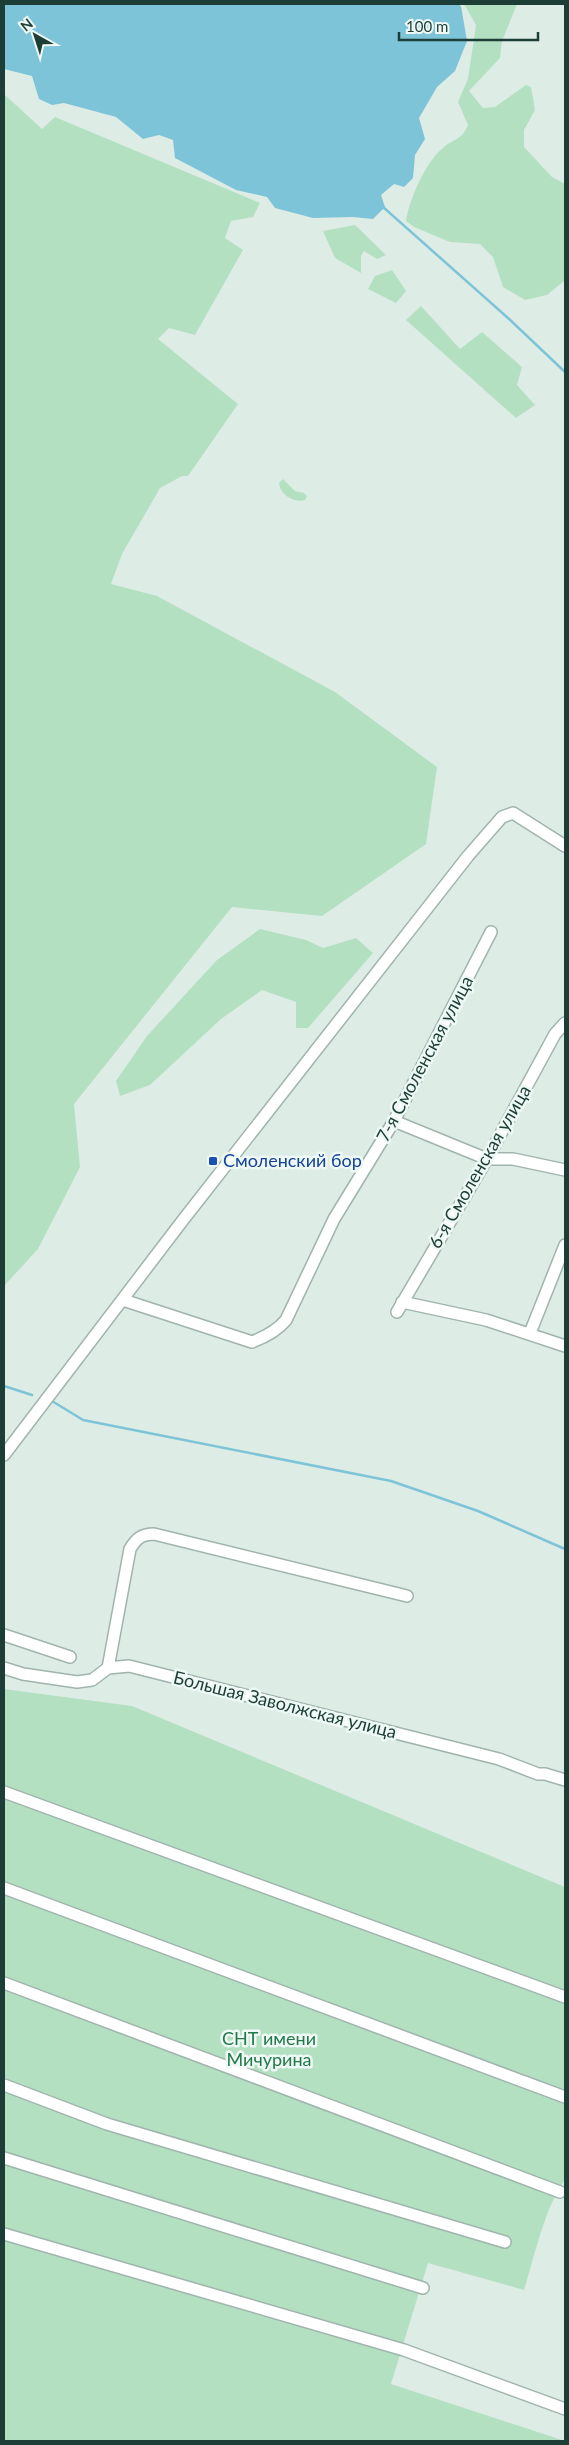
<svg xmlns="http://www.w3.org/2000/svg" width="569" height="2445" viewBox="0 0 569 2445" font-family="Lato,sans-serif">
<style>
.green{fill:#b4e0c2}
.water{fill:#7ec4d8}
.lines{fill:none;stroke-linecap:round;stroke-linejoin:round}
.stream{stroke:#7ec4d8;stroke-width:2.5}
.minor-casing{stroke:#a0b4ae;stroke-width:14}
.minor{stroke:#fff;stroke-width:11}
.transit-dot{fill:#1a4fb4;stroke:#eef8f4;stroke-width:2}
.labels{text-anchor:middle;stroke-width:5;stroke-linejoin:round;paint-order:stroke}
.street-label{font-size:18px;fill:#1d3d37;stroke:#eef8f4}
.transit-label{font-size:18px;fill:#164399;stroke:#eef8f4;text-anchor:start}
.park-label{font-size:18px;fill:#23794a;stroke:#eef8f4}
</style>
<rect width="100%" height="100%" fill="#deece6"/>
<path class="green" d="M464,4h53l-15,37 -2,17 -31,33 14,17 12,-1 31,-22 5,2 4,23 -11,20v17l28,30 13,7v98l-1,-1 -17,14 -22,5 -22,-13 -10,-30 -13,-13 -30,-2 -36,-15 -8,-6c3,-21 20,-60 37,-73 11,-10 18,-7 25,-23l-10,-23 10,-23 8,-54z
M4,94l38,35 13,-12 205,86 -7,14 -22,4 -6,17 18,12 -48,85 -26,-7 -11,11 80,65 -50,72h-6l-22,12 -38,66 -11,30 46,12 178,96 102,75 -11,77 -104,72 -90,-9 -158,197 6,63 -42,82 -34,37z
M355,225l31,30 -9,4 -13,-8 -3,5v17l-26,-15 -12,-27z
M392,270l14,21 -10,12 -28,-14 7,-13z
M421,306l39,43 22,-17 40,35 -5,18 18,20 -19,13 -110,-98z
M283,479l12,12 9,2 3,3 -2,4c-11,3 -25,-5 -26,-17z
M260,929l46,11 17,8 33,-10 17,15 -65,75h-12v-26l-34,-12 -41,29 -71,66 -30,11 -4,-15 31,-45 70,-76z
M4,1689l128,17 433,181v293c-20,26 -31,78 -41,110l-96,-27 -37,121 174,57h-561z"/>
<path class="water" d="M4,4h454l3,2 6,35 -12,30 -18,16 -18,31 6,21 -10,16 -2,23 -9,9 -10,-3 -13,11 4,12 -12,12 -20,-2 -40,1 -38,-10 -8,-11 -31,-7 -61,-32 -2,-18 -14,-5 -16,4 -27,-22 -52,-14 -12,2 -13,-6 -7,-23 -28,-7z"/>
<g class="lines">
<path class="stream" d="M383,207l125,111 57,54
M4,1386l28,9
M52,1401l31,19 308,61 87,30 87,38"/>
<g class="minor-casing">
<path id="minor" d="M394,1121l93,38h26l52,11
M123,1300l129,42c13,-5 25,-11 34,-22l48,-101 60,-98 97,-189
M402,1302l84,18 79,26
M397,1312l90,-153 68,-125 10,-11
M530,1333l35,-88
M4,1455l179,-235 285,-364 34,-39 11,-4 52,33
M4,1635l66,22
M4,1668l19,6 54,8 15,-2 16,-12 21,-2 370,93 39,15h7l20,6
M108,1668l22,-119c6,-10 11,-15 24,-15l253,62
M4,1792l561,205
M4,1888l561,209
M4,1983l556,209
M4,2085l103,39 398,118
M4,2158l419,130
M4,2234l400,116 161,59"/>
</g>
<use href="#minor" class="minor"/>
</g>
<rect class="transit-dot" x="208" y="1156" width="10" height="10" rx="2.5"/>
<g class="labels">
<g class="street-label">
<text transform="translate(425 1059) rotate(-62)" y="6">7-я Смоленская улица</text>
<text transform="translate(480 1167) rotate(-60)" y="6">6-я Смоленская улица</text>
<text transform="translate(285 1705) rotate(14)" y="6">Большая Заволжская улица</text>
</g>
<g class="transit-label">
<text x="223" y="1167">Смоленский бор</text>
</g>
<g class="park-label">
<text x="269" y="2045">СНТ имени<tspan x="269" dy="21">Мичурина</tspan></text>
</g>
</g>
<rect width="569" height="2445" fill="none" stroke="#1d3d37" stroke-width="10"/>
<g transform="translate(35 35) rotate(321)" stroke="#eef8f4" stroke-width="4" paint-order="stroke">
<path d="M0-4L9 19L0 12L-9 19Z" fill="#1d3d37"/>
<text y="-8" font-size="14" font-weight="bold" text-anchor="middle" fill="#1d3d37">N</text>
</g>
<path d="M399 32v8h139v-8" fill="none" stroke="#1d3d37" stroke-width="2.5"/>
<text x="406" y="32" font-size="15" fill="#1d3d37" stroke="#eef8f4" stroke-width="4" paint-order="stroke">100 m</text>
</svg>
